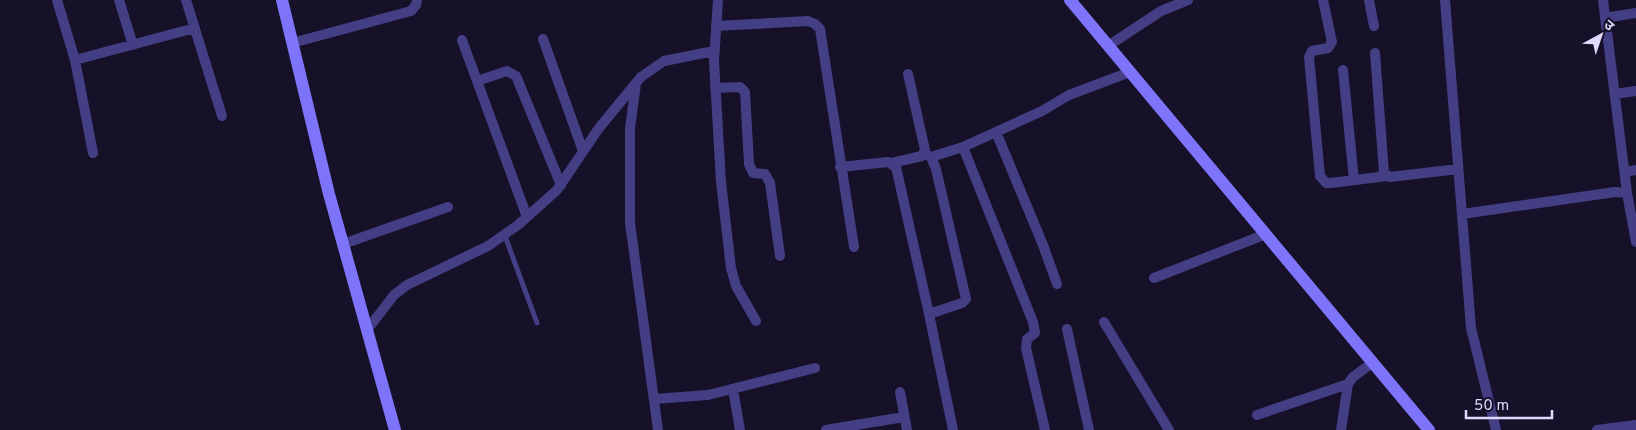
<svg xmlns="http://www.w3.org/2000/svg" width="1636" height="430" viewBox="0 0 1636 430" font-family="Overpass,'Noto Sans Devanagari',sans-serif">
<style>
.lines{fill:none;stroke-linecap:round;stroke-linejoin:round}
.lane{stroke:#443e85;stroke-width:5}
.street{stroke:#443e85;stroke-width:10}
.secondary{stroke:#7e74fa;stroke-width:12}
</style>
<rect width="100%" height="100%" fill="#161128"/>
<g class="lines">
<path class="lane" d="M505,236l32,87"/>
<path class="street" d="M57,0l18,60 120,-32
M119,0l14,45
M186,0l36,116
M718,0l-4,61 7,121 10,86 5,18 20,35
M1323,0l9,42 -4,6 -16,3 -3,6 11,119 6,7h5l56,-7
M1369,0l5,26
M1445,0l26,328 25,102
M1603,0l24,193
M1605,18l31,-5
M716,26l92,-5 7,3 5,5 34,218
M543,39l40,112
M462,40l65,177
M292,43l119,-32 5,-6 1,-5
M1108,46l53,-35 27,-11
M1375,53l9,120 6,4 68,-8
M75,60l18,93
M1343,70l11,110
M477,81l30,-10 9,5 45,109
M636,84l-6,44v95l28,207
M715,88l25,-1 5,5 4,72 4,9 12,1 5,9 10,73
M1615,94l21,-3
M996,132l47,113 14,39
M963,147l70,175 2,11 -8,6 -1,9 19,82
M924,153l7,4 5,12 30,130 -4,4 -33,11
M931,157l32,-10 79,-36 27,-16 61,-23
M891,163l31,-7 3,-6 -17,-76
M840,167l48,-5 8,5 33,147 24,116
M1625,172l11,-2
M1462,214l153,-22 12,1 9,49
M343,244l105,-37
M1154,278l112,-44
M1104,322l65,108
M1067,329l22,101
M367,330l27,-35 13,-10 81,-39 30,-21 39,-35 42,-62 42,-51 23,-16 50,-10
M733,389l7,41
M900,392l7,38
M654,399l54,-4 107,-27
M1257,415l91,-31
M826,430l78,-13
M1341,430l7,-46 5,-7 19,-14
M1597,430l39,-5"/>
<path class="secondary" d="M282,0l47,194 66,236
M1070,0l359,430"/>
</g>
<g transform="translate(1601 35) rotate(40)" stroke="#161128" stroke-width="4" paint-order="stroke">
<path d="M0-4L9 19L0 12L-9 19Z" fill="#dfd9fe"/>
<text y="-8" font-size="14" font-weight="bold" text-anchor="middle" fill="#dfd9fe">उ</text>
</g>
<path d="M1466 410v8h86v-8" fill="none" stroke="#dfd9fe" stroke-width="2.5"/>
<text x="1474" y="410" font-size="15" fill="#dfd9fe" stroke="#161128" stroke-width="4" paint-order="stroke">50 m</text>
</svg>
